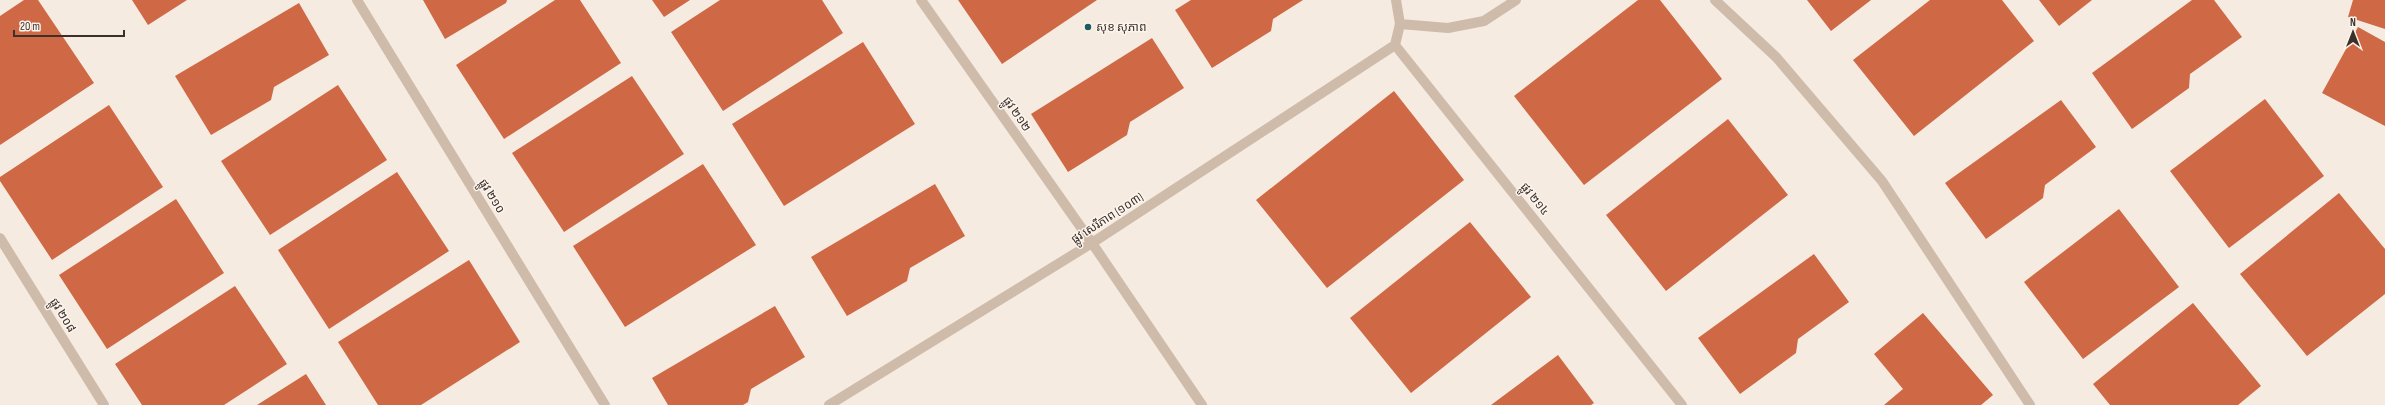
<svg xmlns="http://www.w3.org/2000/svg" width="2385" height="405" viewBox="0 0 2385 405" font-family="'Sofia Sans Condensed','Noto Sans Khmer',sans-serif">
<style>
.building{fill:#cf6844}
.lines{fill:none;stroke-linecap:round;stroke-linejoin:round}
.minor{stroke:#cfbbaa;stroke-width:10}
.poi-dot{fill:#1b5b61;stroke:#fcf5ed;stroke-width:1.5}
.labels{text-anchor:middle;stroke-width:3;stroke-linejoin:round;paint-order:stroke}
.poi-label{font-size:12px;fill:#3c302a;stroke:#fcf5ed;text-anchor:start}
.street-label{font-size:12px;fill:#3c302a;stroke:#fcf5ed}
</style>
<rect width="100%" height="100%" fill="#f5ebe0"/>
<path class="building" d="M24,0h14l56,83 -94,62v-129z
M132,0h55l-39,25z
M423,0h84l-1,3 -61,36z
M555,0h25l41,63 -117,76 -48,-74z
M652,0h38l-26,17z
M720,0h102l21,33 -120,78 -52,-79z
M958,0h139l-95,64z
M1191,0h112l-30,19 -2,12 -59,37 -37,-58z
M1638,0h22l62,79 -138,106 -70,-89z
M1807,0h64l-40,31z
M1930,0h72l32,41 -120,95 -61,-76z
M2039,0h53l-33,26z
M2192,0h22l28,37 -52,37 -1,14 -57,41 -40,-56z
M2353,0h32v29l-37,-12z
M299,3l30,52 -55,32 -3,13 -60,35 -36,-59z
M2358,27l27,15v84l-63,-33z
M1152,38l32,50 -54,34 -3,13 -59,37 -37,-58z
M863,42l52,82 -131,82 -52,-82z
M632,76l52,78 -120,78 -52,-79z
M338,85l49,75 -117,75 -49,-74z
M1394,91l70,89 -137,108 -71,-88z
M2265,99l59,77 -95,72 -59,-77z
M2061,100l35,47 -51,38 -2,13 -57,41 -41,-56z
M109,105l54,82 -111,73 -52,-79v-4z
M1728,119l60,76 -122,96 -60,-76z
M703,164l53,81 -131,82 -52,-81z
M397,172l52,79 -120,78 -51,-79z
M935,184l30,52 -55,32 -3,13 -60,35 -36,-59z
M2339,193l46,56v45l-78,62 -67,-82z
M176,199l48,74 -117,76 -48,-74z
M2119,209l60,78 -96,72 -59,-77z
M1470,222l61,75 -120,96 -61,-75z
M1814,254l35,48 -51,37 -2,14 -56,41 -42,-56z
M469,260l51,82 -99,63h-43l-40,-63z
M235,286l52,78 -63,41h-82l-27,-41z
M2193,303l68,83 -23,19h-128l-17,-21z
M775,306l30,51 -54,32 -3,13 -5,3h-75l-16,-27z
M1923,313l70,82 -12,10h-97l19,-16 -29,-35z
M1558,355l36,48 -3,2h-100z
M306,374l20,31h-69z"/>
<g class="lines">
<path class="minor" d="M357,0l248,405
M921,0l171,243 110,162
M1715,0l61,57 106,124 148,224
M1400,24l48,4 36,-7 32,-21
M1395,45l287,360
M1395,45l5,-21 -4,-24
M0,238l104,167
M829,405l263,-162 303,-198"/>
</g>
<circle class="poi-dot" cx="1088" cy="27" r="4"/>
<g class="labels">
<g class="poi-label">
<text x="1096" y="31">សុខ សុភាព</text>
</g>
<g class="street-label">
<text transform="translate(1017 114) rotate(55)" y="4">ផ្លូវ ២១២</text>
<text transform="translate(492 196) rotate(58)" y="4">ផ្លូវ ២១០</text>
<text transform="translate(1535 199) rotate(51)" y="4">ផ្លូវ ២១៤</text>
<text transform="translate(1107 218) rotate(-33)" y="4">ផ្លូវ សេរីភាព (១០៣)</text>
<text transform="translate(63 315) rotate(58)" y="4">ផ្លូវ ២០៨</text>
</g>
</g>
<g transform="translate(2353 32)" stroke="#fcf5ed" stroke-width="3" paint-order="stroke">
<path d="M0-3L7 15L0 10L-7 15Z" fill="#3c302a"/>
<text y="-6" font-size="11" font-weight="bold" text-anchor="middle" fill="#3c302a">N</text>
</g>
<path d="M14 30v6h110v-6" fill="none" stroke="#3c302a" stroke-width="2"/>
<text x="20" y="30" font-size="12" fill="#3c302a" stroke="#fcf5ed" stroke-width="3" paint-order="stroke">20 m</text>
</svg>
